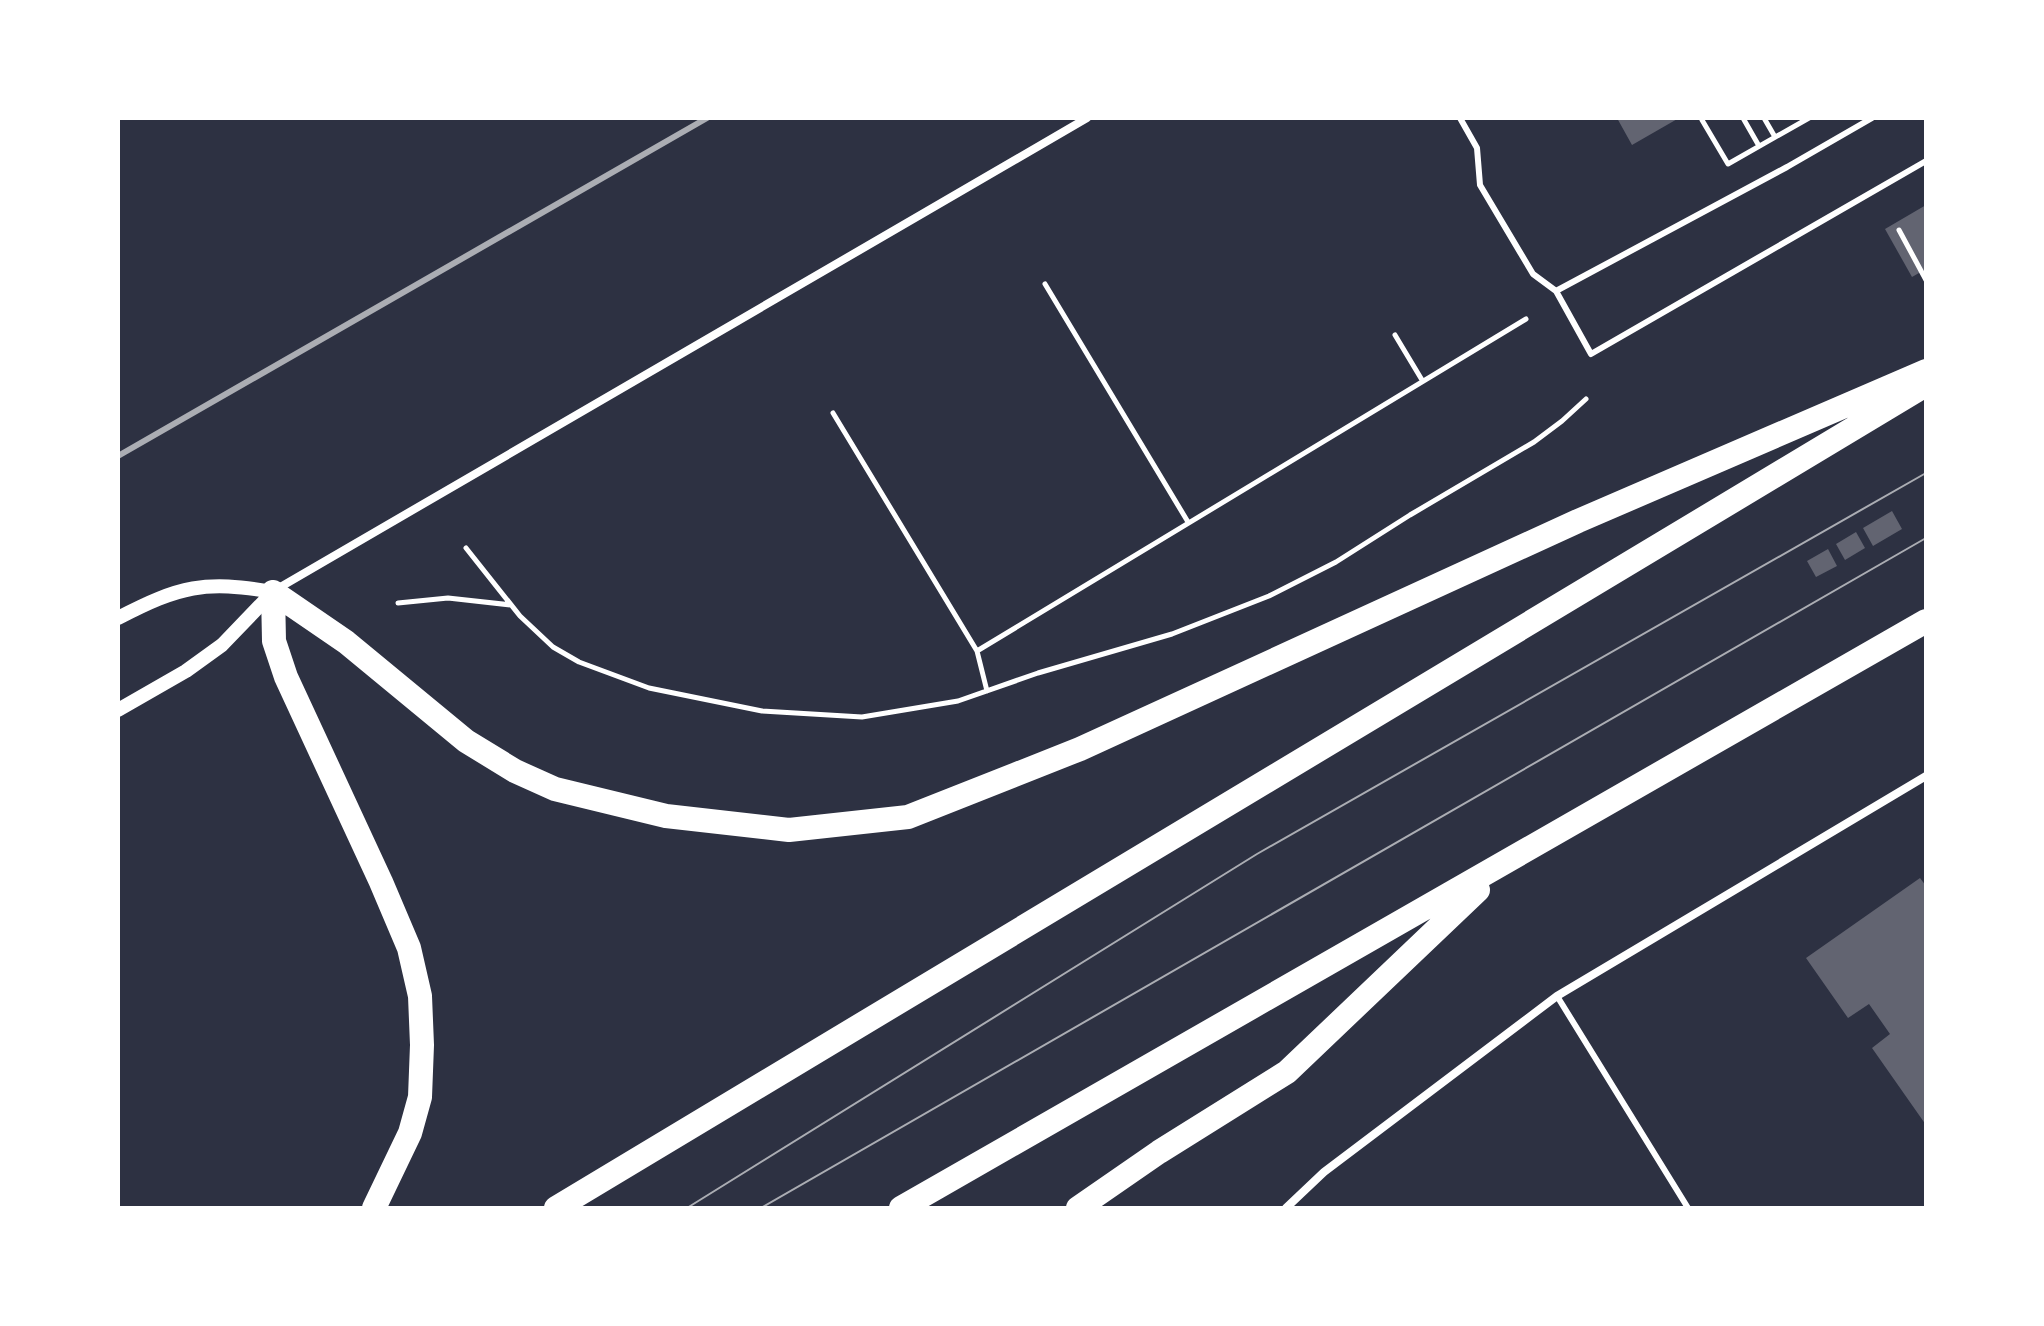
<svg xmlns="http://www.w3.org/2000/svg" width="2044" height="1326" viewBox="0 0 2044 1326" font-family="Overpass,sans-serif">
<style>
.building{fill:#626471}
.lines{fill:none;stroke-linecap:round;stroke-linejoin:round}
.path{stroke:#fff;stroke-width:5}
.service{stroke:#fff;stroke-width:6}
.minor{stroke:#fff;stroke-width:8}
.tertiary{stroke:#fff;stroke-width:14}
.motorway{stroke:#fff;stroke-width:24}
.tram{stroke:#abadb3;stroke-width:2}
.rail{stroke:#abadb3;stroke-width:6}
</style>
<rect width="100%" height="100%" fill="#2d3142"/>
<path class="building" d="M1617,118h62l-47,27z
M1926,205v64l-14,8 -27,-48z
M1892,511l10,18 -29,17 -10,-18z
M1856,532l9,16 -20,12 -9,-16z
M1828,549l9,17 -21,11 -9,-16z
M1920,878l6,8v239l-54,-77 18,-14 -21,-30 -21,14 -42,-60z"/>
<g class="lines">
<path class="path" d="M1743,118l16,28
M1764,118l11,19
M1702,120l26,44 81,-46
M1899,230l27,50
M1045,284l143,238
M1395,335l27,45
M833,413l144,238 549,-332
M466,548l54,68 33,31 26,15 70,26 113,23 100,6 96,-16 80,-28 134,-39 97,-38 67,-34 74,-47 124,-73 28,-21 24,-22
M398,603l50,-5 63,7
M977,651l10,40"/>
<path class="service" d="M1460,118l17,30 3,37 53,89 23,17 35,63 335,-193
M1556,291l231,-124 85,-49
M1557,996l131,212"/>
<path class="minor" d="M277,589l810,-471
M1286,1208l38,-36 233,-176 369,-220"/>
<path class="tertiary" d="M118,618c62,-32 86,-38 155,-26
M118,710l68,-39 36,-26 51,-53"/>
<path class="motorway" d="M273,592l73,50 120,99 49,30 40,18 111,27 123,14 119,-13 172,-68 498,-228 348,-150
M273,592l1,49 12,36 95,205 28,66 11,48 2,49 -2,52 -10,36 -36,75
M556,1208l1368,-822
M901,1208l1025,-587
M1078,1208l81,-56 128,-80 191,-182"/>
<path class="tram" d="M687,1208l570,-354 669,-381
M761,1208l1165,-670"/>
<path class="rail" d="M118,456l589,-338"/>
</g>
<rect width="2044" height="1326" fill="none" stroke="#ffffff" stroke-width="240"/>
</svg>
